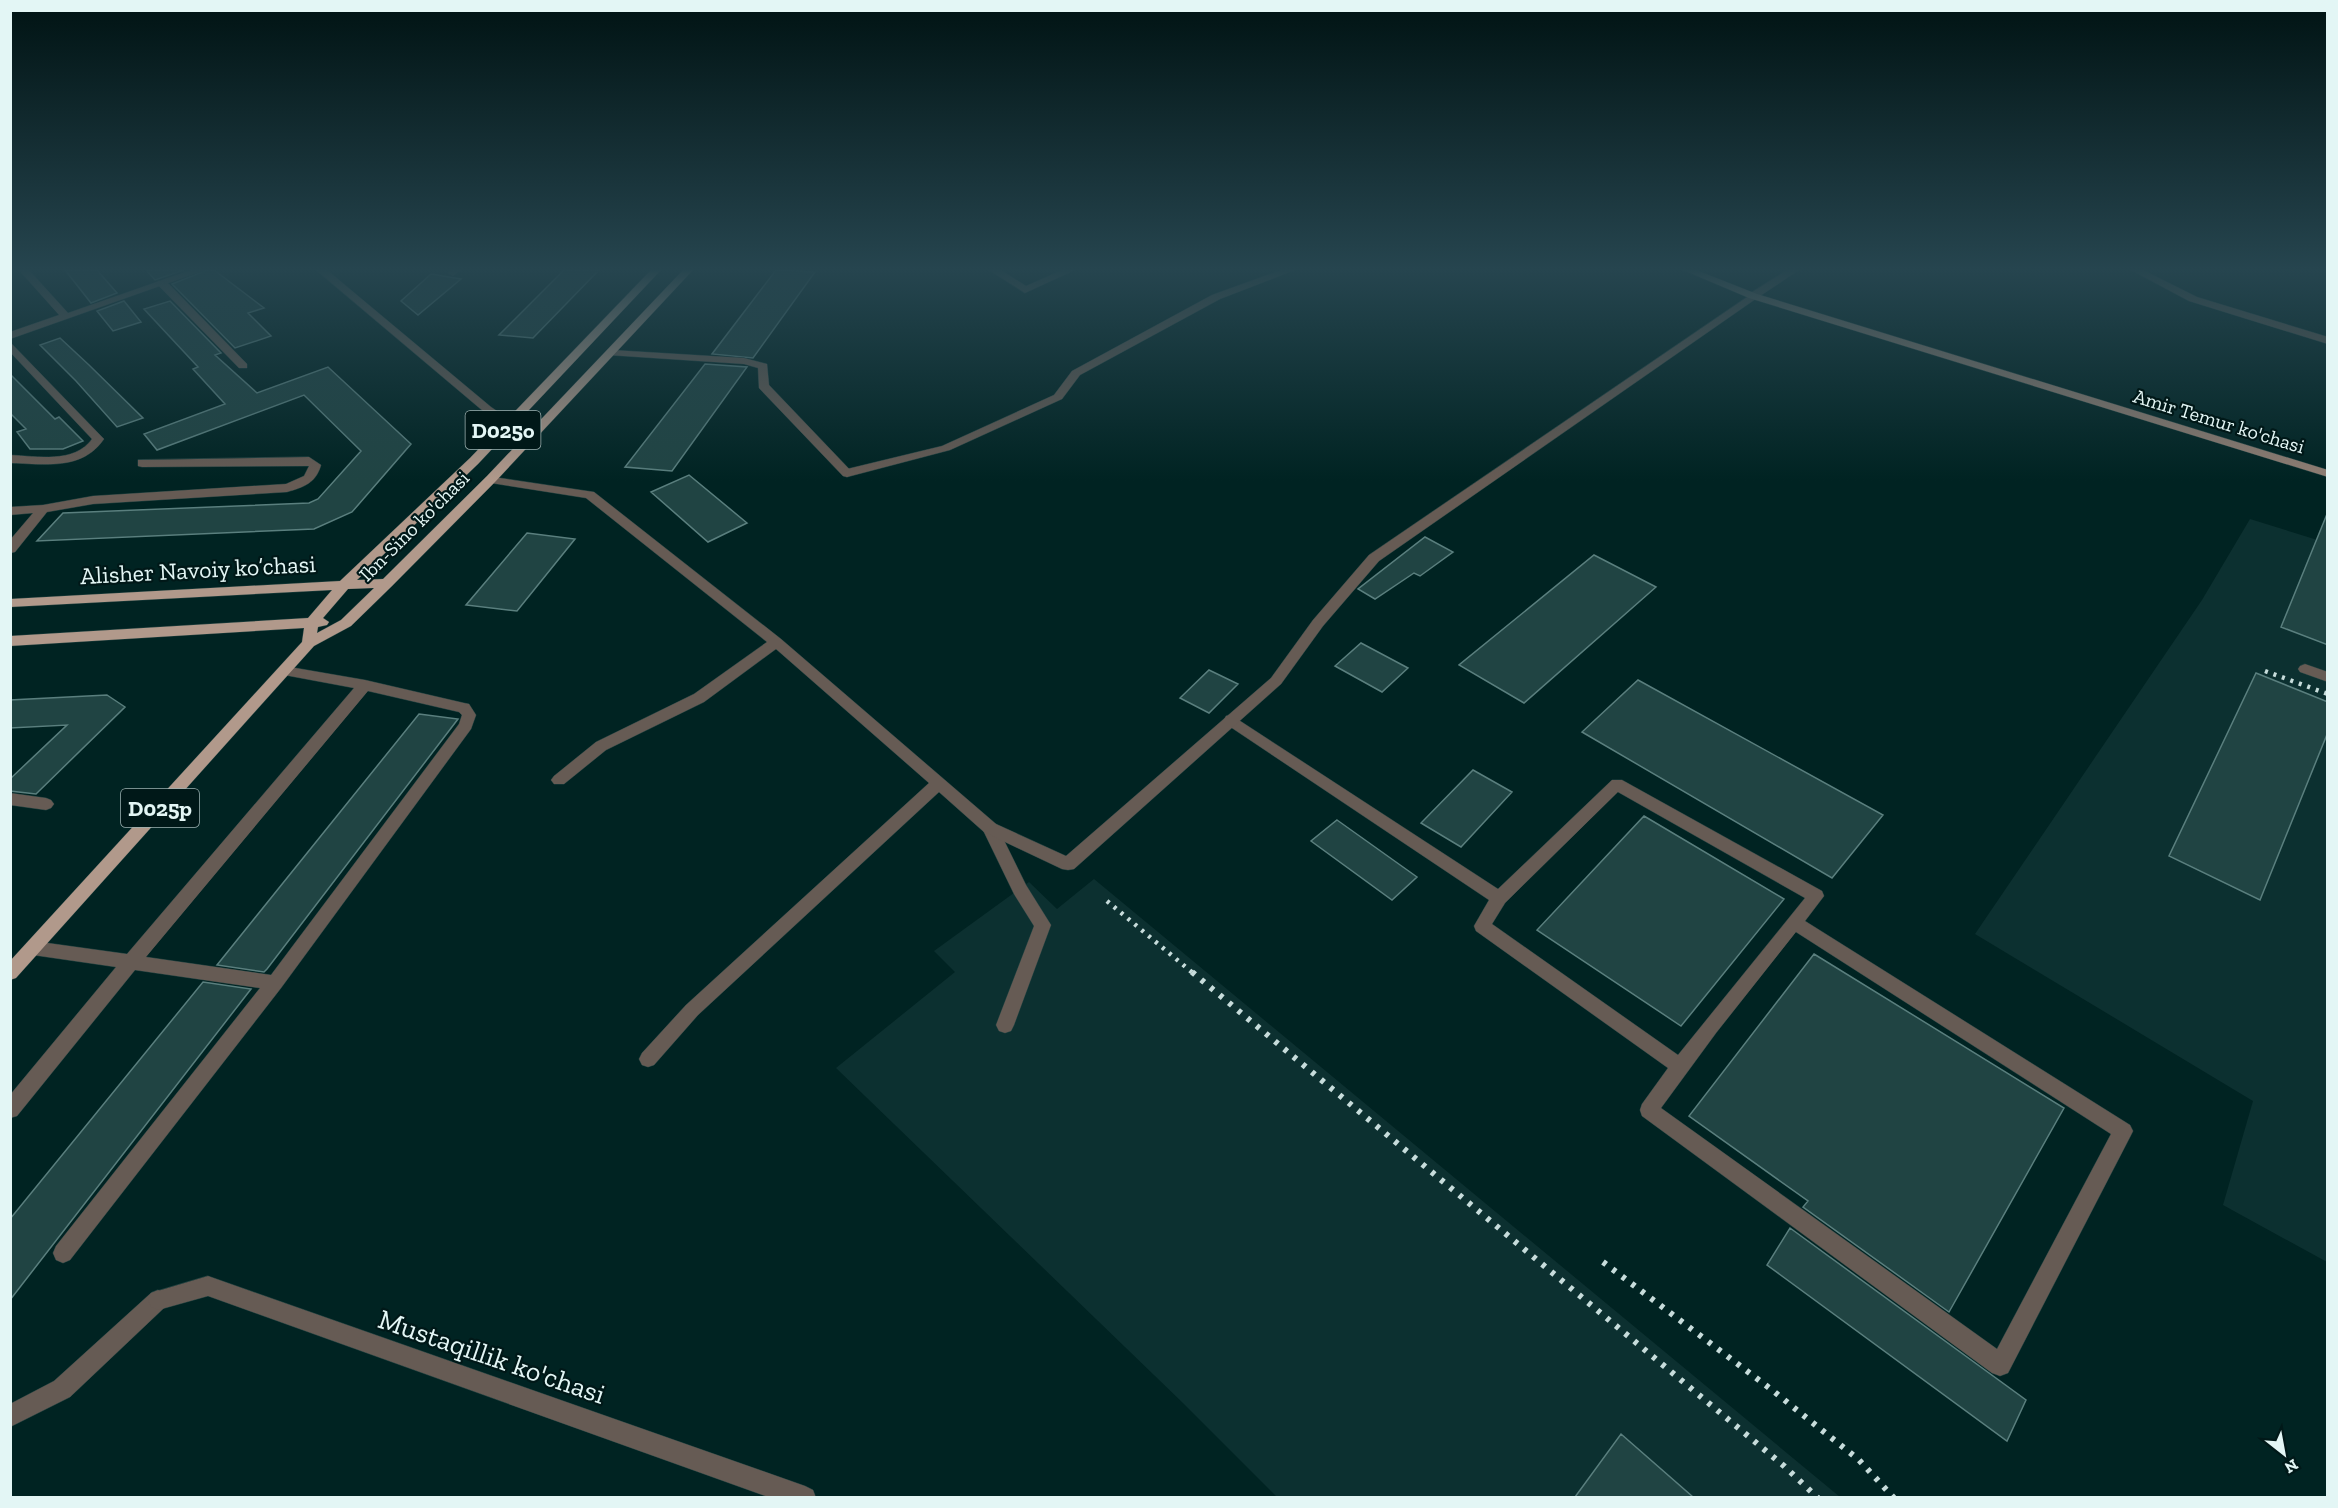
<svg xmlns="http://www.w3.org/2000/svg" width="2338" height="1508" viewBox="0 0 2338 1508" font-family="'Zilla Slab',serif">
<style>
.built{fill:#0c3030}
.building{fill:#204443;stroke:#5a7f7e;stroke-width:1.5}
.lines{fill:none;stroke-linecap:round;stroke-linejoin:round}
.lane-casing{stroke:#204140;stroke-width:1}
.street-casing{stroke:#204140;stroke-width:1}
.secondary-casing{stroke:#204140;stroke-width:1}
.primary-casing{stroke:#204140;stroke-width:1}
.lane{fill:#665b54;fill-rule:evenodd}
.street{fill:#665b54;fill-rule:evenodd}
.secondary{fill:#907e73;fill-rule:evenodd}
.primary{fill:#b1998b;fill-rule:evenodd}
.rail-far1{stroke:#c7dcdb;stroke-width:4.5;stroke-dasharray:3 6;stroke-linecap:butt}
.rail{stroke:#c7dcdb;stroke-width:6;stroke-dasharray:4 8;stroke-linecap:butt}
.labels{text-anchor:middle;stroke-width:4.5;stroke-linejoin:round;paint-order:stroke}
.far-street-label{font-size:20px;fill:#e3f6f5;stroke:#001818}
.shield{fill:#001818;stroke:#9fb3b3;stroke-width:1.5}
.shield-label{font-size:22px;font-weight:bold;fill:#e3f6f5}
.street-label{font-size:24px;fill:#e3f6f5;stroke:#001818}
.near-street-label{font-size:28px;fill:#e3f6f5;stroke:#001818}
</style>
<rect width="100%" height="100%" fill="#002322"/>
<path class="built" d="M2250,519l77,24v719l-104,-57 30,-104 -278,-167 227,-334z
M1094,879l746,618h-563l-94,-94 -347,-335 119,-96 -21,-21 95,-69 28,27z"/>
<path class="building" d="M65,270h32l20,23 -26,10z
M146,270h38l-29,10z
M207,270h7l50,38 -16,5 23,23 -36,12 -63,-64z
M564,270h35l-66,68 -34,-3z
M776,270l39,2 -62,86 -41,-4z
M431,274l30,5 -43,36 -17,-14z
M124,301l17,21 -28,9 -16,-20z
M170,301l51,52 -6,2 42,38 71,-26 83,77 -59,68 -38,17 -277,12 26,-28 246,-10 9,-4 43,-48 -57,-56 -147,55 -13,-16 81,-30 -32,-35 5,-2 -54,-58z
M60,338l29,27 54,53 -26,9 -41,-46 -36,-36z
M705,364l42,3 -75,104 -47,-4z
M10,374l45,45 4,-2 24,24 -20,8h-33l-13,-17 9,-3 -16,-16z
M689,475l58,48 -39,19 -57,-50z
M2327,514l1,1v130l-47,-18z
M527,533l48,6 -58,72 -51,-6z
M1425,537l28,15 -33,24 -6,-3 -39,26 -17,-10z
M1594,555l62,32 -132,116 -65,-38z
M1361,643l47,25 -26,24 -47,-26z
M1209,670l29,14 -29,29 -29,-15z
M2256,673l72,29v30l-68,168 -91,-44z
M1638,680l245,135 -51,63 -250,-146z
M107,695l18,12 -89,87 -26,-3v-12l57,-54 -57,3v-28z
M419,714l39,5 -191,250 -3,3 -47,-7z
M1473,770l39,22 -51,55 -40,-24z
M1644,816l140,83 -103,127 -144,-96z
M1337,820l80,57 -25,23 -81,-59z
M1814,954l250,154 -115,204 -146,-105 5,-6 -119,-85z
M203,982l48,7 -241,311v-81z
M1790,1228l236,172 -19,41 -240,-176z
M1621,1434l72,63h-118z"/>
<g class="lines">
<g class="lane-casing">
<path id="lane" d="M451,270h10l-8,6 -5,-3z
M989,270h12l25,16 36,-16h13l-50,23z
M1787,270h12l-42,28h-8v-4z
M2131,270h12l54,27 131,40v7l-139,-43z
M158,281h8l81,83v4h-8l-81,-83z
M10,342l92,95 2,2c-22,32 -59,25 -94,24v-8c27,1 64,9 82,-16l-82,-87z
M612,350l132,8 23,6 2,21 84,88 -6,4 -4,-1 -84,-88 -1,-20 -14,-4 -136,-9v-4z
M2305,664l23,8v10l-28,-10 -2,-3 2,-3z
M284,666l81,14 99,23 5,1 7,11 -5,14 -190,259 -211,272 -7,3 -7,-3 -3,-7 3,-7 204,-258 -125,-18 -118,146 -7,2v-23l106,-128 -83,-12 -6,-2 -3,-5 3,-5 6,-2 94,13 227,-266 -75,-14 -2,-3 2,-3zM368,691l91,21 3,3 -3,9 -188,251 -125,-18z
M1231,715l267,174 114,-109h10l200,111 2,5 -19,25 325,204 3,6 -3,6 -122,236 -8,3 -8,-3 -350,-257 -2,-6 2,-6 26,-36 -192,-137 -2,-5 15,-26 -263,-176 -2,-4 2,-4zM1618,792l187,106 -127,157 -186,-131 13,-21zM1796,932l315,202 -114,215 -336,-241 55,-75z
M990,822l6,2 30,61 25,40 -37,100 -3,6 -6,2 -6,-2 -3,-6 38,-99 -20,-32 -32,-66 2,-4z
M158,1290l7,3 3,7 -3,7 -95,90 -60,30v-23l44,-23 97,-88z"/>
</g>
<g class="street-casing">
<path id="street" d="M19,270h10l39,43 123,-43h14l-195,69v-7l49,-17z
M316,270h11l164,137 22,15v4h-8l-22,-15z
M1281,270h14l-75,29 -140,76 -18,24 -112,51 -103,27 -6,-4 2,-3 99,-24 112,-51 18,-24 140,-76z
M1753,293l4,1v4l-378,263 -56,65 -42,58 -207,185 -6,1 -6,-1 -78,-37 -45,-40 -241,223 -44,50 -6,2 -6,-2 -3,-6 3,-6 44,-48 243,-222 -153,-134 -72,53 -98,48 -42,34h-10l-3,-4 3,-4 42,-34 98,-48 73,-52 -181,-144 -95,-15 -4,-1v-6l107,16 187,147 215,185 70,32 205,-178 42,-58 56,-65z
M309,457l12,8c-5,18 -17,22 -34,27l-194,12 -46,8 -32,40 -5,1v-13l23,-27 -23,2v-8l33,-2 50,-9 193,-12 18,-8 5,-10 -167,1 -4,-1v-6z
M10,793l36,5 5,2 3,4 -3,4 -5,2 -36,-5z
M208,1276l597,210 8,4 3,8h-45l-563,-202 -50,14 -7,-3 -3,-7 3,-7z"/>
</g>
<g class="secondary-casing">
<path id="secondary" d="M1683,270h13l61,24 571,176v7l-579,-179z"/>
</g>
<g class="primary-casing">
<path id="primary" d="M651,270h10l-183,194 -121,116 26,-1 104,-103 196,-206h10l-198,212 -103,104 -41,40 -37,20 -298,332 -6,2v-19l292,-319 2,-14 -294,18v-10l298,-18 24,-28 -322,17v-8l330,-18 130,-123zM374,588l-33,32 -24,13 1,-6 9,-2 2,-3 -6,-4 25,-29z"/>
</g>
<use href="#lane" class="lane"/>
<use href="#street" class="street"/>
<use href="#secondary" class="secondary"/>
<use href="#primary" class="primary"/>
<path class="rail-far1" d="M2265,671l63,23
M1107,901l87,73"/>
<path class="rail" d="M1192,972l592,494 34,32
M1603,1262l169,128 87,70 35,38"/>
</g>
<linearGradient id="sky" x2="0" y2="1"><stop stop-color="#001313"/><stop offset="0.56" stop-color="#26454f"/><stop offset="1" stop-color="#26454f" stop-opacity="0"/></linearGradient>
<rect width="2338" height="481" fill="url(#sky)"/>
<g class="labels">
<g class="far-street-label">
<text transform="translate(2219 421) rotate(17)" y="7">Amir Temur ko'chasi</text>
<text transform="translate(414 526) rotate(-45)" y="7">Ibn-Sino ko'chasi</text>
</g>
<g class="shield">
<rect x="465.5" y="411" width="75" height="38" rx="4.5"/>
<rect x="121" y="789" width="78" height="38" rx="4.5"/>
</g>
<g class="shield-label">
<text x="503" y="438">D025o</text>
<text x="160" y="816">D025p</text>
</g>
<g class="street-label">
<text transform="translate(198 570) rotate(-3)" y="8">Alisher Navoiy ko’chasi</text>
</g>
<g class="near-street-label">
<text transform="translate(492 1356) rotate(19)" y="10">Mustaqillik ko'chasi</text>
</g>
</g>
<rect width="2338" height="1508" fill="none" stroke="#e3f6f5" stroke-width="24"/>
<g transform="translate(2284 1454) rotate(149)" stroke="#001818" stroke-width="4.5" paint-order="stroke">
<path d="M0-4.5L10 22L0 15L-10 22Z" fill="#e3f6f5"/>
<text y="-9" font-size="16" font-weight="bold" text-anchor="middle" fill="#e3f6f5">N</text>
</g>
</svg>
